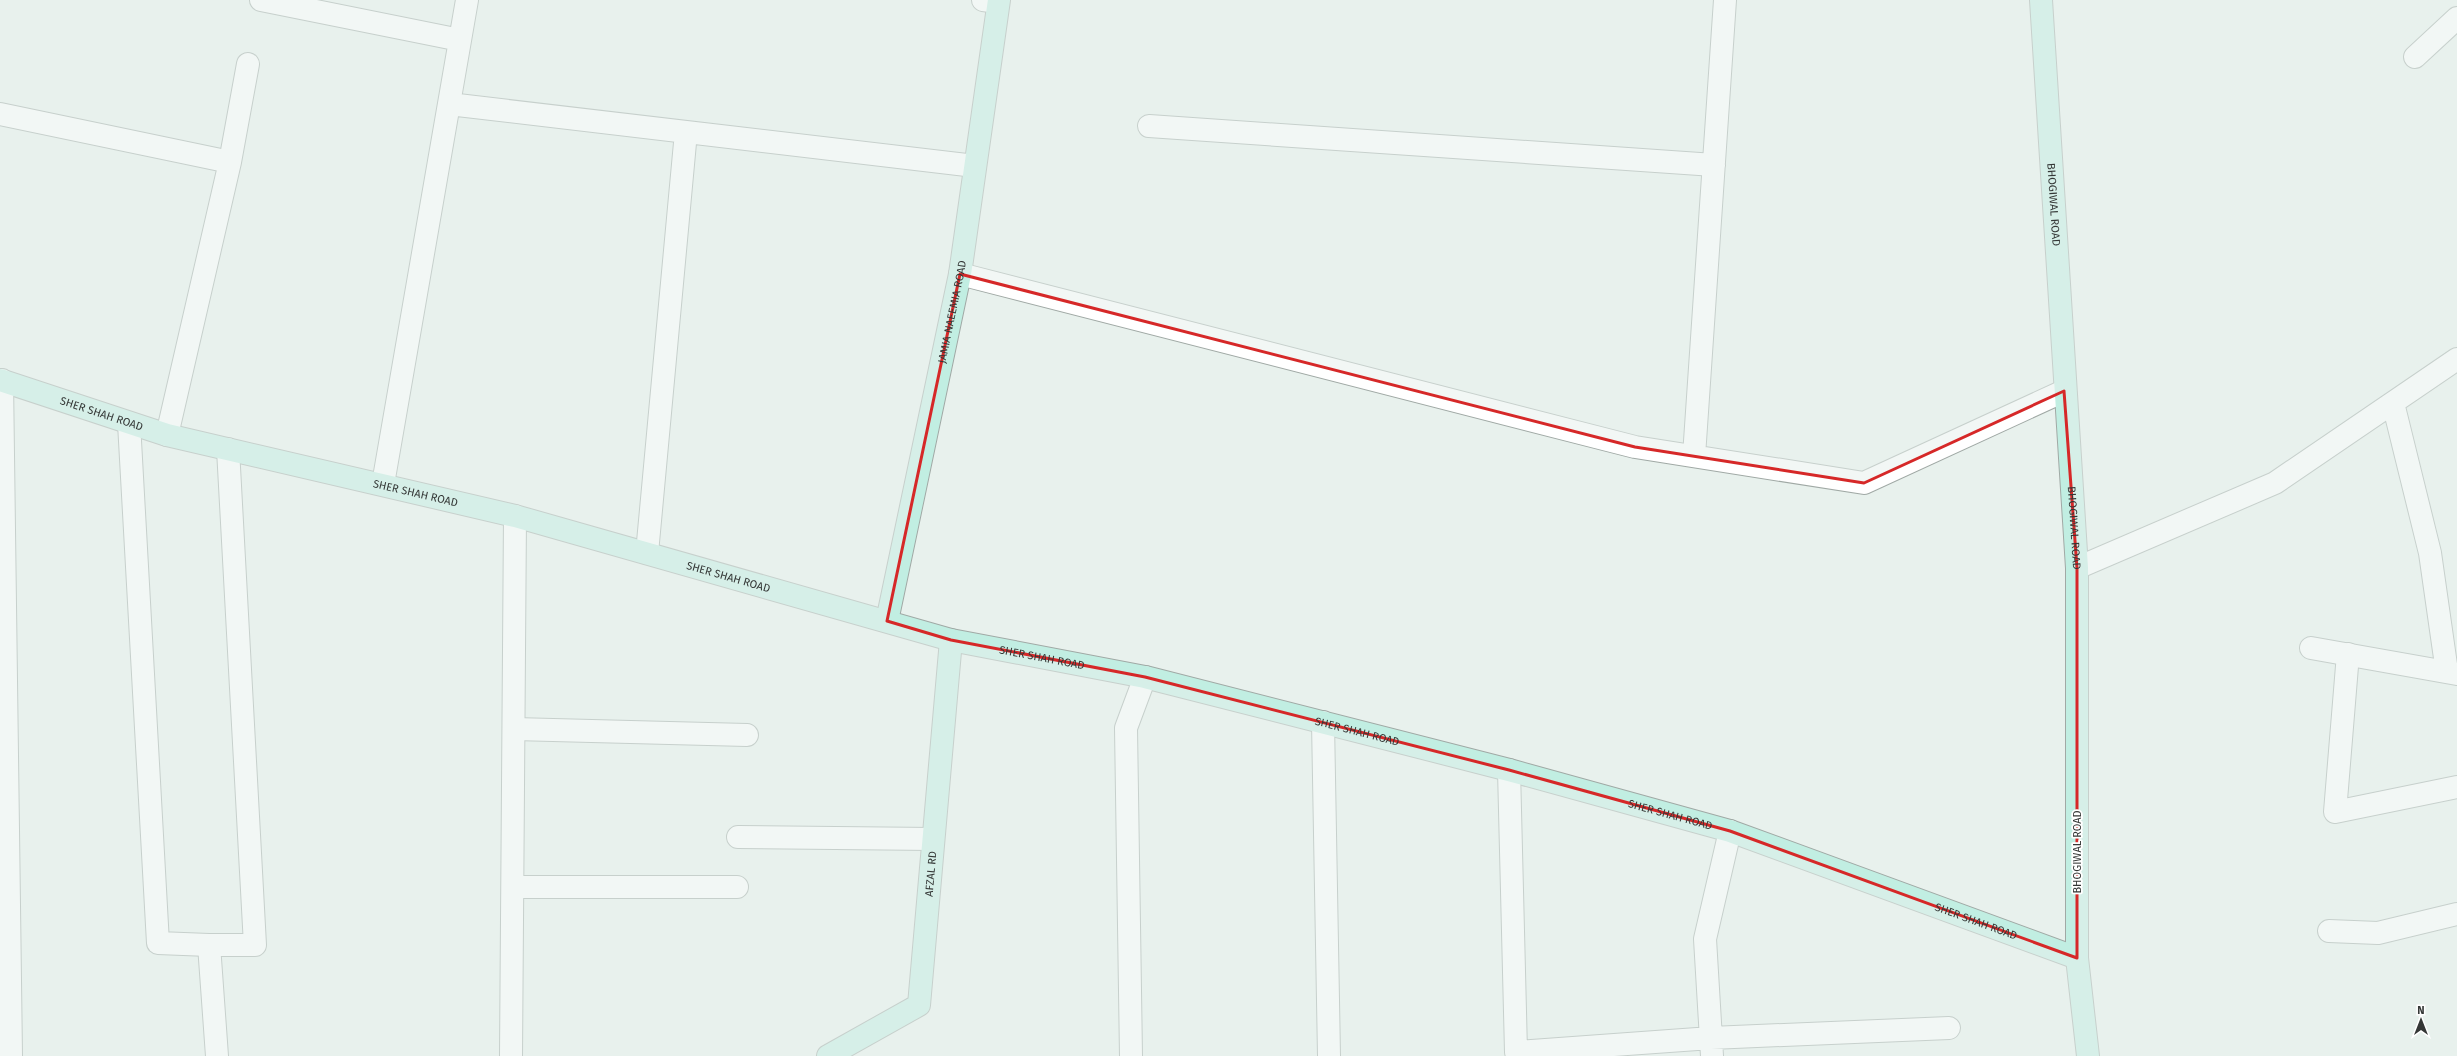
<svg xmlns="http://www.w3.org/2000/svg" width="2457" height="1056" viewBox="0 0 2457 1056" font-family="'Fira Sans',sans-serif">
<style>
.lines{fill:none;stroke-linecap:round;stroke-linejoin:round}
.lane-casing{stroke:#a0a9a5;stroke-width:24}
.street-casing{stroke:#a0a9a5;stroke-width:24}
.secondary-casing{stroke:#a0a9a5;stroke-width:24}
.lane{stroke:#fff;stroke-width:22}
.street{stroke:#fff;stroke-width:22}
.secondary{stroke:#c1eee2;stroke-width:22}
.marked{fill:none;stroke:#d62828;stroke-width:3;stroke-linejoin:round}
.labels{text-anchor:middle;stroke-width:3.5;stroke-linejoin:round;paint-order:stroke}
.street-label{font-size:11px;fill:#343736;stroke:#fff}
</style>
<rect width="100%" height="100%" fill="#e8f1ed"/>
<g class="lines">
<g class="lane-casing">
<path id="lane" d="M0,114l230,48
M129,423l29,520 51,2
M167,435l63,-273 18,-98
M2348,654l-13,158 122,-25
M514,729l233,6
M738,837l195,2
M513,887h224"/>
</g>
<g class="street-casing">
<path id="street" d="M261,0l199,40
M983,0l15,2
M2415,57l42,-39
M449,104l526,62
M1149,126l565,39
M960,274l675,173 229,36 200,-92
M2,380l9,676
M2393,403l37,150 17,119
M1694,456l31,-456
M383,484l84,-484
M647,553l39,-421
M2077,568l198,-85 182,-124
M2311,648l146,26
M1323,722l6,334
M1509,770l7,282 195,-14 238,-10
M2329,931l49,2 79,-19
M217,1056l-8,-111h46l-27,-496
M511,1056l4,-540
M1131,1056l-5,-328 19,-51
M1712,1056l-7,-117 25,-108"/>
</g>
<g class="secondary-casing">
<g id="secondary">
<path id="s1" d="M2041,0l36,568v390l11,98"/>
<path id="s2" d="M0,380l167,55 348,81 436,124 194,37 364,93 221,61 347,127"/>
<path id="s3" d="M887,621l73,-347 39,-274"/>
<path id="s4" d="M828,1056l91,-51 32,-365"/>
</g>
</g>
<use href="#lane" class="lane"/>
<use href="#street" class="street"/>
<use href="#secondary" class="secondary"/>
</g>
<path d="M0 0H2457V1056H0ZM960,274l675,173 229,36 200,-92 13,177v390l-347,-127 -221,-61 -364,-93 -194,-37 -64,-19z" fill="#e8f1ed" fill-opacity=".55" fill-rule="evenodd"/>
<path class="marked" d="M960,274l675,173 229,36 200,-92 13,177v390l-347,-127 -221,-61 -364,-93 -194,-37 -64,-19z"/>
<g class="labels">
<g class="street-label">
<text dy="4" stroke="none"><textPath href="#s1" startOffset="205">BHOGIWAL ROAD</textPath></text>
<text dy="4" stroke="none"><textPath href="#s3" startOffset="316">JAMIA NAEEMIA ROAD</textPath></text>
<text dy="4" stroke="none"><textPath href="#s2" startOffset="107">SHER SHAH ROAD</textPath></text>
<text dy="4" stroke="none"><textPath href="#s2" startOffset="431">SHER SHAH ROAD</textPath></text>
<text dy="4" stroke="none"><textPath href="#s1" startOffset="529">BHOGIWAL ROAD</textPath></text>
<text dy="4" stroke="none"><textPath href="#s2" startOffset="755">SHER SHAH ROAD</textPath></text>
<text dy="4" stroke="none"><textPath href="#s2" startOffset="1079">SHER SHAH ROAD</textPath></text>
<text dy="4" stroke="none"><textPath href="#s2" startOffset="1403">SHER SHAH ROAD</textPath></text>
<text dy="4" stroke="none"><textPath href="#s2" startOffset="1727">SHER SHAH ROAD</textPath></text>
<text transform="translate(2077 852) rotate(-90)" y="4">BHOGIWAL ROAD</text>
<text dy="4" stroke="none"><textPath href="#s4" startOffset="236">AFZAL RD</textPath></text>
<text dy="4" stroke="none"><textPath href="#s2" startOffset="2051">SHER SHAH ROAD</textPath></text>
</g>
</g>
<g transform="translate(2421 1020)" stroke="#ffffff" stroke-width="3" paint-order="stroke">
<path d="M0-3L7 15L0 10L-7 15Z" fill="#343736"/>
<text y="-6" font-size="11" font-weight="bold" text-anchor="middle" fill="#343736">N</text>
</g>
</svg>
